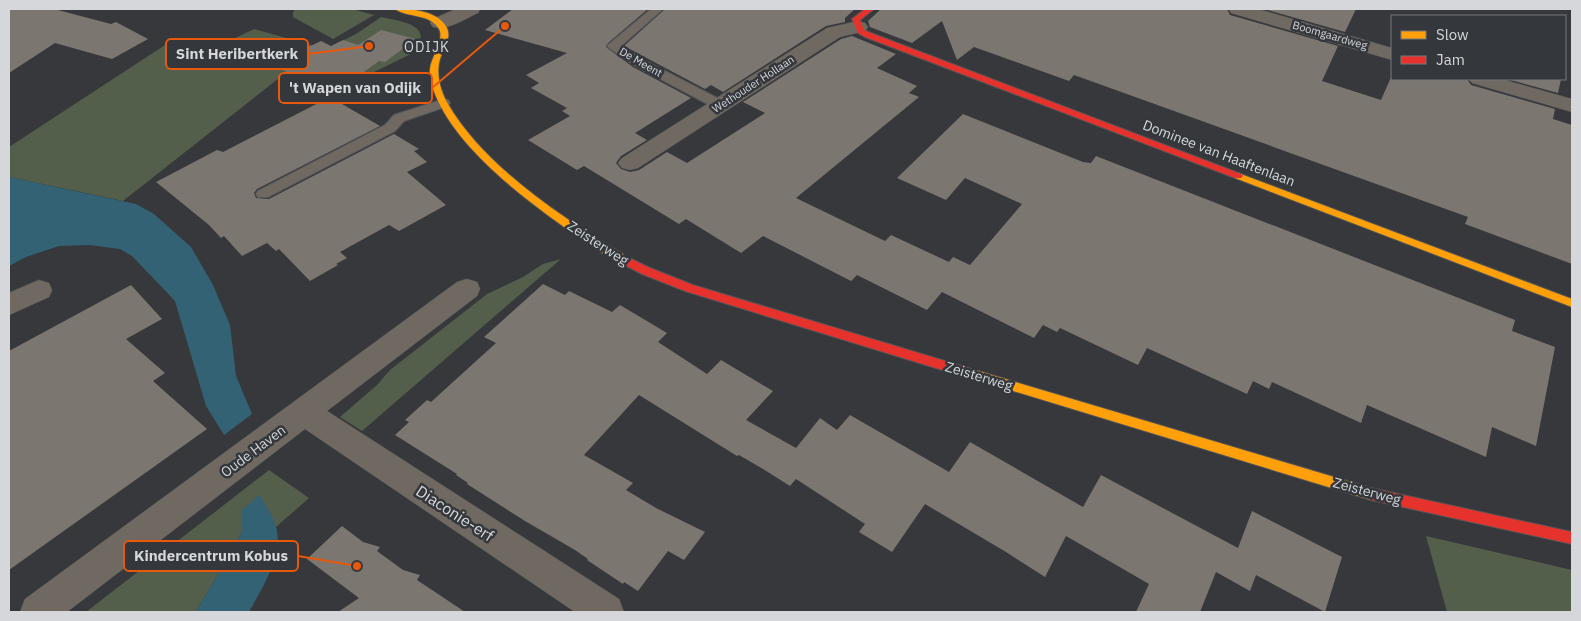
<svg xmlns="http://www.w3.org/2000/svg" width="1581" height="621" viewBox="0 0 1581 621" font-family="'IBM Plex Sans',sans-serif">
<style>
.green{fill:#535e4b}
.water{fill:#336274}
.building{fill:#7c7671}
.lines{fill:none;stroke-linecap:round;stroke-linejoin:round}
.lane-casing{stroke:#535557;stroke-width:2}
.street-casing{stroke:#535557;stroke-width:1}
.slow-casing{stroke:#535557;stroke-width:2}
.jam-casing{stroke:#535557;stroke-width:2}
.lane{fill:#6f6961;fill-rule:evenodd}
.street{fill:#6f6961;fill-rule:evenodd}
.slow{fill:#ff9f0a;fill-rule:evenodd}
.jam{fill:#e5322d;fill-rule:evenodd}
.labels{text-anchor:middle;stroke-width:5;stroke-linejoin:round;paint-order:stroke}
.far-street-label{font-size:11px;fill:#d5d7da;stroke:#34383d}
.far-quarter-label{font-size:14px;letter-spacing:1px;fill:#d5d7da;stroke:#34383d}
.street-label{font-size:14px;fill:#d5d7da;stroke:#34383d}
.near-street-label{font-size:16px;fill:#d5d7da;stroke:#34383d}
.leader{fill:none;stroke:#e8590c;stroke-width:2}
.callout-dot{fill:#e8590c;stroke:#34383d;stroke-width:2}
.callout{fill:#34383d;stroke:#e8590c;stroke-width:2}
.callout-label{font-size:15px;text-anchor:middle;font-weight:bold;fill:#d5d7da}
</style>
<rect width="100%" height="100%" fill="#36383b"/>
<path class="green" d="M296,9h56l22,6 -41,24 -40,-22v-5z
M381,17c12,3 39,5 40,20l-10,17 -76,37 -52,-16 -160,126 -114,-24v-30l156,-102 41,7 48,-23 72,20 30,-15z
M561,259l-199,172 -22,-14 37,-32 13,-15 97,-76 36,-17 20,-13z
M269,470l40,28 -33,29 -17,-31 -17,15 -1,23 -45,78h-110z
M1426,536l146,34v42h-125z"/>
<path class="water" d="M9,177l127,27 18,10 37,33 22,38 17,40 6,51 16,38 -28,21 -18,-29 -31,-105 -43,-45 -12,-7 -31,-4 -30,1 -33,11 -17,9z
M259,495c6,10 15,21 17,32 8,28 -14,61 -27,85h-53l45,-78v-23z"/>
<path class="building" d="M9,9h45l57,15 5,-2 32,17 -36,20 -57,-16 -46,30z
M513,9h135l-40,34 -2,4 27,20 58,31 -56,35 12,7 -26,16 -5,7 5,6 9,3 9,-2 28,-18 20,11 78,-50 -22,-11 98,-63 11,-3 44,18 -19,14 40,18 -8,7 10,4 -123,101 89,43 6,-6 58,27 4,-5 17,8 52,-61 -57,-26 -19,22 -49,-22 66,-64 120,48 8,1 5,-7 419,164 -3,11 43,16 -19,99 -44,-19 -6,30 -119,-52 -6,18 -89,-41 -3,7 -16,-8 -6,13 -100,-46 -9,17 -78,-37 -3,4 -14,-7 -9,13 -92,-46 -15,18 -70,-35 -6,6 -88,-45 -22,17 -55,-34 -7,5 -95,-58 -7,4 -49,-30 42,-24 -8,-5 5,-3 -36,-20 8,-5 -13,-8 41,-22 -82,-23z
M665,9h190l-10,9v4l-19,4 -103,66 -12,-7 -6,4 -81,-43z
M881,9h346l3,6 108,31 -16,35 59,19 11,-25v4h75l4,6 84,24 -2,10 19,6v139l-107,-40 3,-7 -394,-142 -5,6 -95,-34 -17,13 -15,-39 -30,22 -42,-16 -2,-6z
M1264,9h92l-11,23z
M381,30l35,9 -31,23 -6,-1 -47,34 -55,-28 3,-1 -5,-3 46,-22 10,5 12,-6 15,5z
M1507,79h54l-3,14z
M330,97l50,29 -123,63 -3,4 2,5 13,1 125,-65 25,15 -5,2 13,11 -20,10 39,33 -47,26 -10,-6 -49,27 7,6 -11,6 2,1 -28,16 -31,-32 -3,2 -9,-8 -25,13 -18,-20 -3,2 -12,-13 -53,-43 61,-32 6,2z
M543,284l22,11 4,-4 43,21 8,-7 47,28 -9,9 49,32 14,-14 52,31 -27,29 50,28 24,-30 17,12 13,-15 99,57 21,-30 113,65 18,-32 137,73 14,-37 90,46 -17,55 -69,-37 -6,16 -34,-19 -16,40h-64l13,-28 -83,-48 -21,41 -39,-25 -81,-48 -33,48 -33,-20 6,-8 -69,-45 -6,7 -27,-17 -24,-14 -2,1 -98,-61 -55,60 49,28 -7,7 30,18 49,24 -21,28 -16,-9 -30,40 -14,-9 -1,2 -36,-24 1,-1 -13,-9 -50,-29 -58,-37 1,-1 -12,-8 1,-1 -62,-39 14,-13 -4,-2 22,-20 4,2 65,-59 -12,-6z
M131,285l31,34 -36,20 39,34 -12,8 54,48 -198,141v-219z
M342,526l21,16 17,5 -3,4 26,19 17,5 -3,5 48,32h-127l21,-14 -52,-39z"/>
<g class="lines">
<g class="lane-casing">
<path id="lane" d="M651,9h12l-42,37 21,13 83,43 1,3 -1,3h-10l-81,-43 -25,-17 -2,-2 2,-2z
M444,99l4,1 2,3 -2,3 -44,15 -9,10 -127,66h-10l-2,-3 2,-3 127,-66 9,-10z"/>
</g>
<g class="street-casing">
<path id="street" d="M456,9h24l-2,4c-14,6 -30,18 -45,14l-3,-4 3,-4z
M1229,9h29l134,39v12l-161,-47z
M858,21l7,2 3,4 -3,4 -25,6 -202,131 -8,2 -8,-2 -4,-5 4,-5 205,-130z
M1469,79h32l71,20v13l-100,-29z
M467,279l10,3 3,7 -3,7 -150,115 292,188 5,13h-49l-270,-183 -238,183h-47l5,-13 432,-317z
M39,280l10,3 3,7 -3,7 -40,18v-22z"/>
</g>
<g class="slow-casing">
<path id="slow" d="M395,9c16,-1 48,3 53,22 2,9 -4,18 -7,25 -6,16 -1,34 7,48 35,61 115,115 175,150l1,3 -1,3c-11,3 -28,-12 -37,-18 -50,-34 -128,-90 -151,-148 -3,-8 -6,-17 -5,-25 1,-12 15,-29 9,-40 -9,-16 -32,-11 -44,-20z
M1238,173l334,126v8l-337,-129 -2,-2 2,-2z
M965,367l406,121 5,2 2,4 -2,4 -5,2 -410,-125 -2,-3 2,-3z"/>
</g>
<g class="jam-casing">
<path id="jam" d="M865,9h9l-14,11 4,10 7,3 370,141 2,2 -2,2h-6l-370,-141 -7,-4 -6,-14z
M619,253l31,15 43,17 272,82 4,2 2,3 -2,3 -4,2 -280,-86 -43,-17 -27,-14 -1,-3 1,-3z
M1371,488l201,44v12l-201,-44 -5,-2 -2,-4 2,-4z"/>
</g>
<use href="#lane" class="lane"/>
<use href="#street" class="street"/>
<use href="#slow" class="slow"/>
<use href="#jam" class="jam"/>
</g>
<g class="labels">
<g class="far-street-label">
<text transform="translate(1330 35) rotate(16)" y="4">Boomgaardweg</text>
<text transform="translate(641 62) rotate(30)" y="4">De Meent</text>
<text transform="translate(753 84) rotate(-33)" y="4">Wethouder Hollaan</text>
</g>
<g class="far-quarter-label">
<text x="427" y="52">ODIJK</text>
</g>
<g class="street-label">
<text transform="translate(1219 153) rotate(21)" y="5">Dominee van Haaftenlaan</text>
<text transform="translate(598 243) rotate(33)" y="5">Zeisterweg</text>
<text transform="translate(979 376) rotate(17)" y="5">Zeisterweg</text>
<text transform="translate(253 451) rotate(-37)" y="5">Oude Haven</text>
<text transform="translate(1367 491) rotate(15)" y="5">Zeisterweg</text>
</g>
<g class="near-street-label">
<text transform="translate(455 513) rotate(33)" y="6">Diaconie-erf</text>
</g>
</g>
<path class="leader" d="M369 46L308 54M505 26L432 88M357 566L298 556"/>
<g class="callout-dot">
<circle cx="369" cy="46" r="5"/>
<circle cx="505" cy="26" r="5"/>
<circle cx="357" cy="566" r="5"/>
</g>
<g class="callout">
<rect x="166" y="39" width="142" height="30" rx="5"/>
<rect x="279" y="73" width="153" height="30" rx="5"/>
<rect x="124" y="541" width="174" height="30" rx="5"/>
</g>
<g class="callout-label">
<text x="237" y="59">Sint Heribertkerk</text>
<text x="355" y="93">'t Wapen van Odijk</text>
<text x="211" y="561">Kindercentrum Kobus</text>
</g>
<rect width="1581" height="621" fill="none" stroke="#d5d7da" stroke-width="20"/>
<rect x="1391" y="15" width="175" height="65" fill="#34383d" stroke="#74787c"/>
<rect x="1401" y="31" width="25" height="8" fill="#ff9f0a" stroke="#74787c"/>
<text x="1436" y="40" font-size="15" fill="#d5d7da">Slow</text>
<rect x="1401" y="56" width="25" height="8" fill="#e5322d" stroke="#74787c"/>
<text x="1436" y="65" font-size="15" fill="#d5d7da">Jam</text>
</svg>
